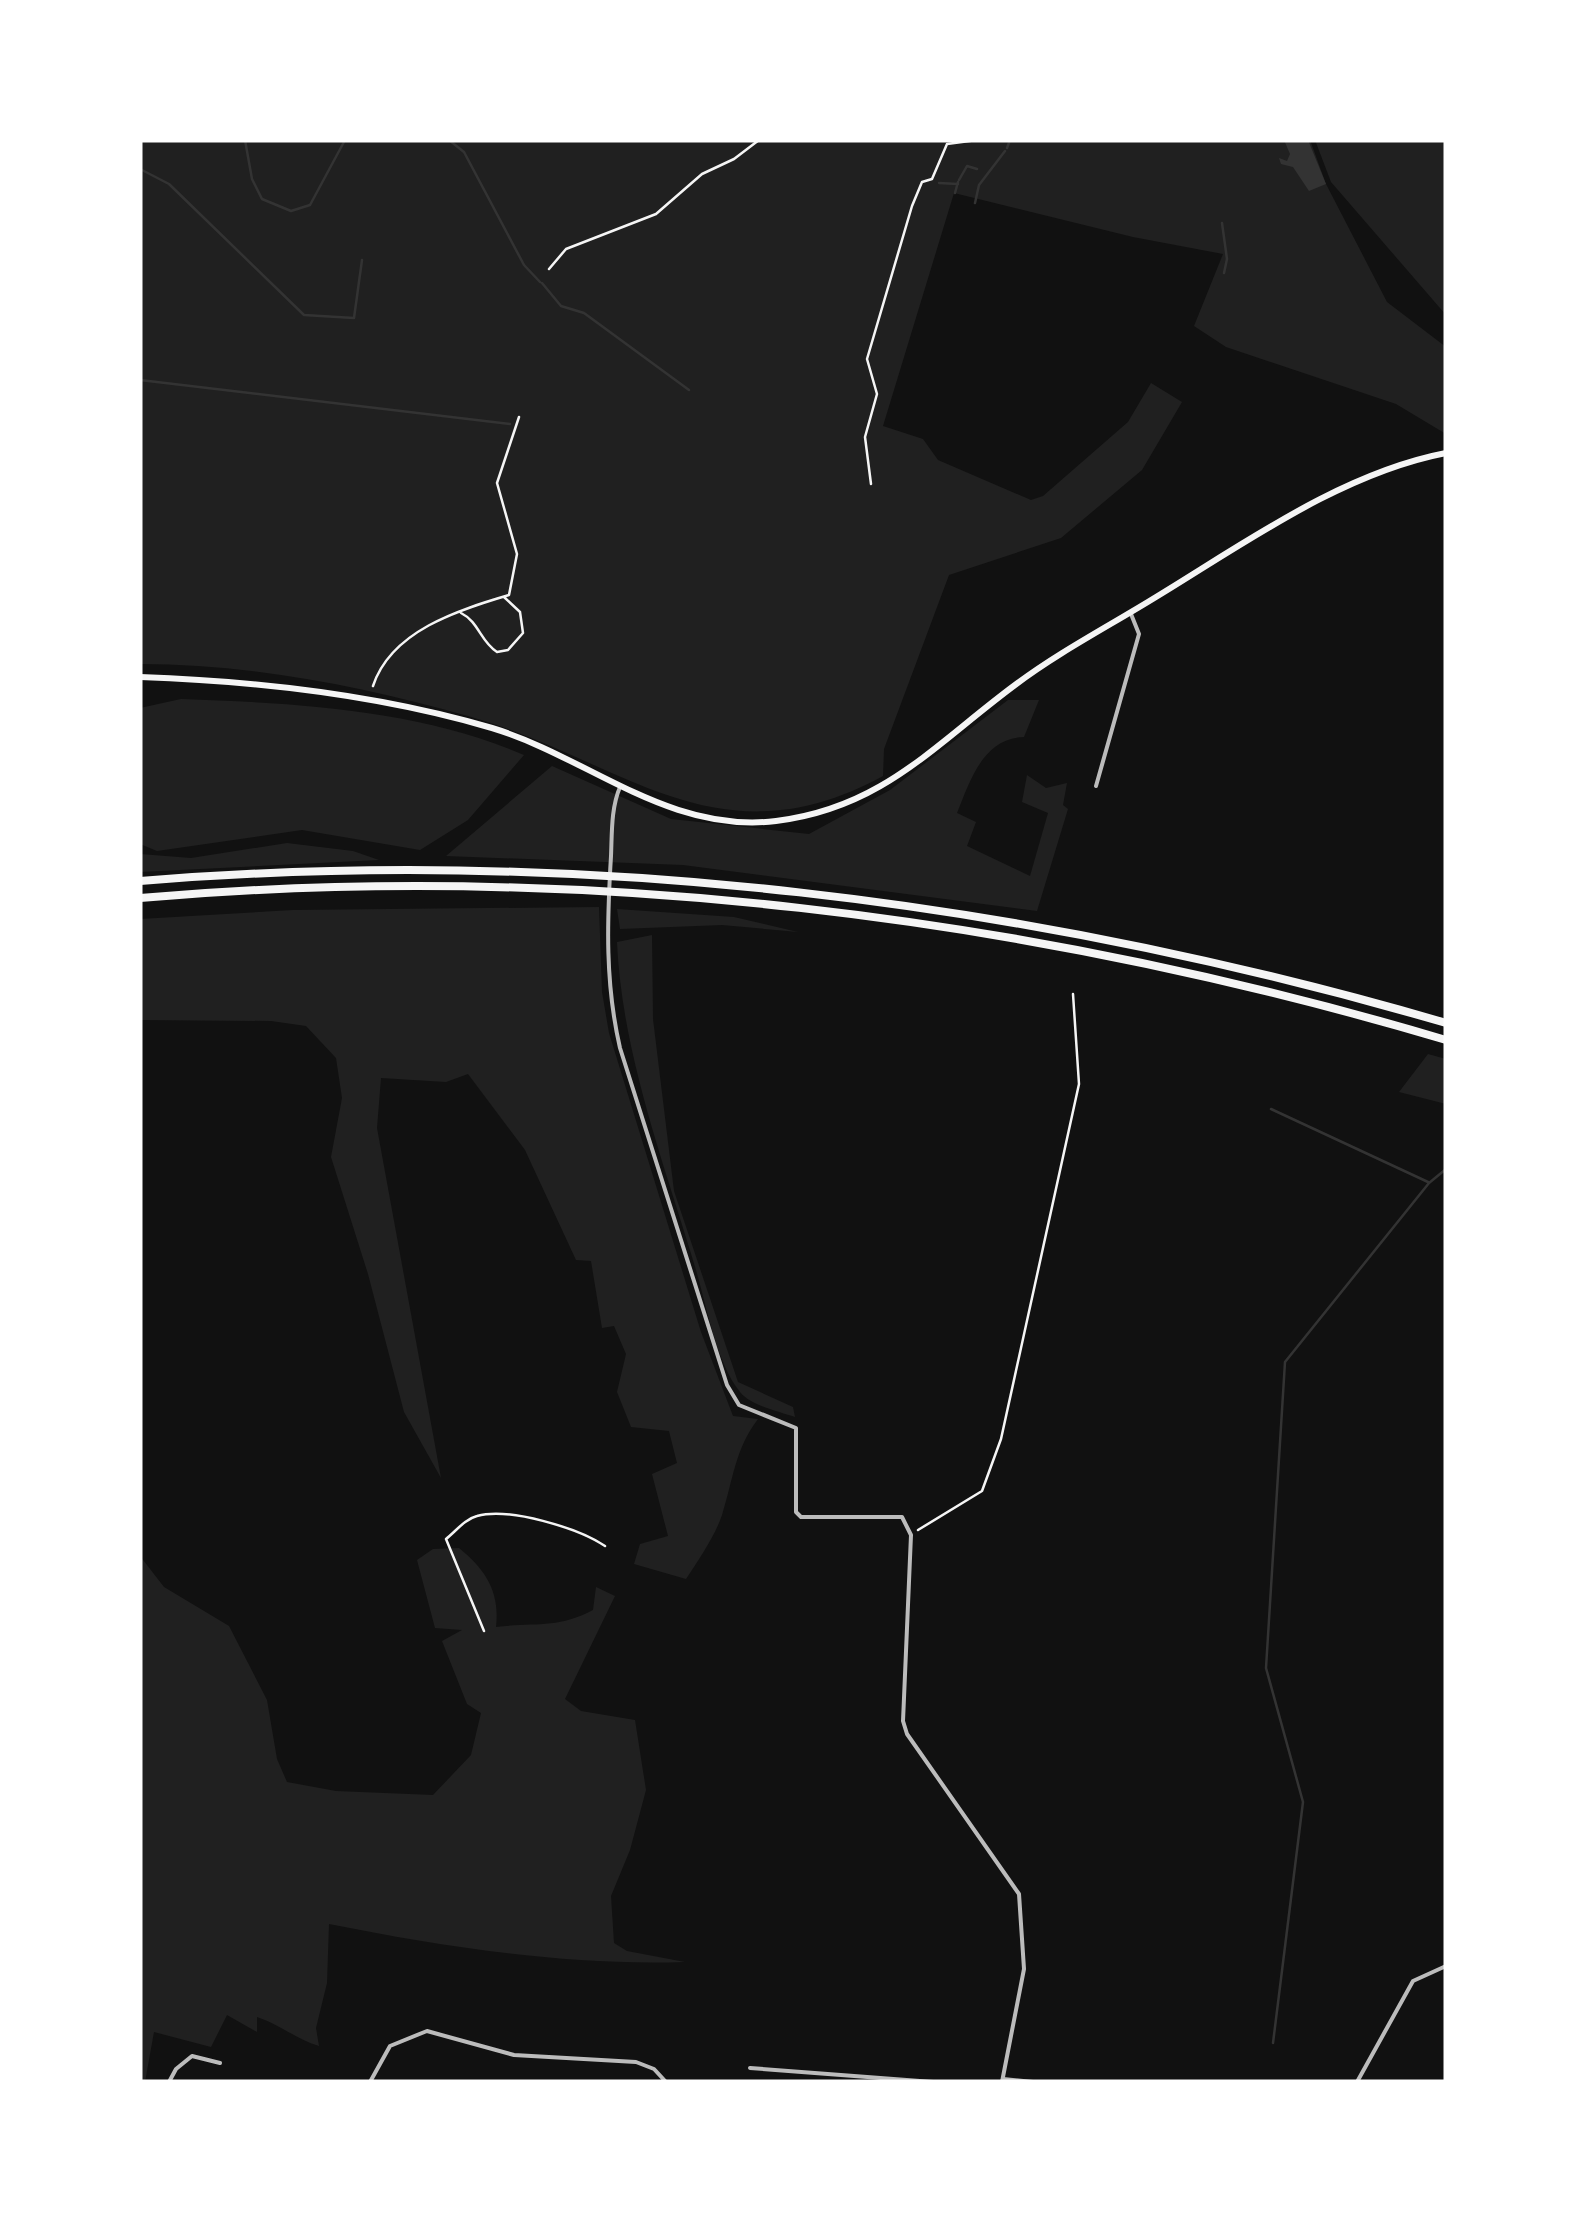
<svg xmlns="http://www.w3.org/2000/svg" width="1586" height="2222" viewBox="0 0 1586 2222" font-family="Arial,sans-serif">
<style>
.green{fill:#202020}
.water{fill:#333}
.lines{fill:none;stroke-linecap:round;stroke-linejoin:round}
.stream{stroke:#333;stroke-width:2.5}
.path{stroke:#f5f5f5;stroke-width:2.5}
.minor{stroke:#bcbcbc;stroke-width:4}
.primary{stroke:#f5f5f5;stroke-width:6}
.motorway{stroke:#f5f5f5;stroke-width:8}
</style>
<rect width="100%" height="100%" fill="#111"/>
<path class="green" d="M140,140h1170l16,44 61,118 59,45v87l-50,-30 -170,-57 -32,-21 29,-72 -90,-17 -179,-44 -71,233 40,13 15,21 93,40 12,-4 85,-74 23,-39 31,19 -40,68 -81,68 -112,37 -65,174 -1,27c-167,91 -261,-17 -415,-60 -107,-30 -218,-52 -328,-52z
M1315,140h131v175l-115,-133z
M181,699c114,4 237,10 343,56l-56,65 -48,30 -118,-20 -145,21 -17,-7v-136z
M1008,700h31l-15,37c-41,1 -54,44 -67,76l19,9 -9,24 63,30 18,-63 -26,-11 5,-27 19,13 21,-5 -4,22 5,4 -31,102 -354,-46 -237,-9 106,-90 119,53 138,15 81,-44z
M287,843l66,8 26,9 -239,12v-18l51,4z
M599,907l3,85 7,41 92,299 32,84 25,3c-23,30 -25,61 -36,96 -7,21 -24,46 -36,64l-52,-15 6,-20 28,-8 -16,-62 25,-11 -8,-32 -38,-4 -14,-35 9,-38 -12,-28 -12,2 -11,-67 -15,-1 -51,-110 -57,-76 -22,8 -65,-4 -4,50 64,350 -37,-66 -36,-138 -37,-117 11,-59 -6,-40 -30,-32 -35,-5 -131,-1v-101l153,-9z
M617,909l117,8 64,15 -76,-7 -102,4z
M652,935l1,84 21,172 64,191 55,25 2,10c-16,-6 -44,-11 -55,-25 -24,-30 -33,-85 -44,-122 -32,-107 -74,-216 -79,-328z
M1428,1054l18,5v45l-47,-12z
M459,1548c27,22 41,44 37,79 40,-5 61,2 97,-17l3,-23 19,9 -50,103 16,12 54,9 11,70 -16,60 -19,46 3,47 13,8 58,11c-118,4 -240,-15 -356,-38l-2,59 -11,45 3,18c-23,-7 -40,-22 -62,-29v15l-30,-17 -16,32 -57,-15 -9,50h-5v-526l24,31 65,39 38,74 10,59 10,23 49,9 97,4 38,-40 10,-42 -14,-9 -25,-63 20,-11 -27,-2 -18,-68 16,-11z"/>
<path class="water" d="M1284,140h24l18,44 -17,7 -16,-24 -12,-3 -2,-6 8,3 3,-7z"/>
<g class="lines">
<path class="stream" d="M245,140l7,39 10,20 29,12 19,-6 35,-65
M449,140l15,12 60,113 16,17
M1007,148l3,-8
M140,169l29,15 135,131 50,3 8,-58
M959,180l8,-14 10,3
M939,183l19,1
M955,193l3,-11
M975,203l4,-18 26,-34
M1222,223l5,36 -3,14
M542,283l19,23 23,7 105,77
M140,380l370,44
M1271,1109l157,73
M1273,2043l30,-241 -37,-134 19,-306 144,-179 17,-14"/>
<path class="path" d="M549,269l17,-20 90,-35 46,-40 32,-15 25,-19
M871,484l-6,-47 12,-43 -10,-35 45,-153 10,-24 10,-3 15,-35 30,-4
M461,613c18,9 19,28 36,39l11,-2 15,-17 -3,-21 -16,-15
M373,686c18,-55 85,-76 136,-91l8,-41 -20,-71 22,-66
M918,1530l64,-39 19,-52 78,-355 -6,-90
M484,1631l-38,-92c10,-8 19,-20 31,-23 32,-9 101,12 128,30"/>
<path class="minor" d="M1096,786l43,-152 -8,-20
M620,787c-9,21 -8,46 -9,69 -4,66 -6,127 9,192l107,337 12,20 57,23v84l5,5h101l9,18 -8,186 4,13 112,160 5,75 -22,113
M750,2068l183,14
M1003,2079l30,3
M169,2082l7,-13 16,-13 28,7
M370,2082l20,-36 37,-15 87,24 122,7 18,7 12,13
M1357,2082l56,-101 33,-15"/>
<path class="primary" d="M140,677c116,4 240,18 352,51 96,29 176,106 284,93 106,-13 158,-76 239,-136 44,-33 94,-59 141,-88 89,-54 186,-124 290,-144"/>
<path class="motorway" d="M140,881c439,-36 884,19 1306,142
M140,898c437,-38 886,17 1306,142"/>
</g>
<rect width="1586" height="2222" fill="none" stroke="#ffffff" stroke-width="285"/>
</svg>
